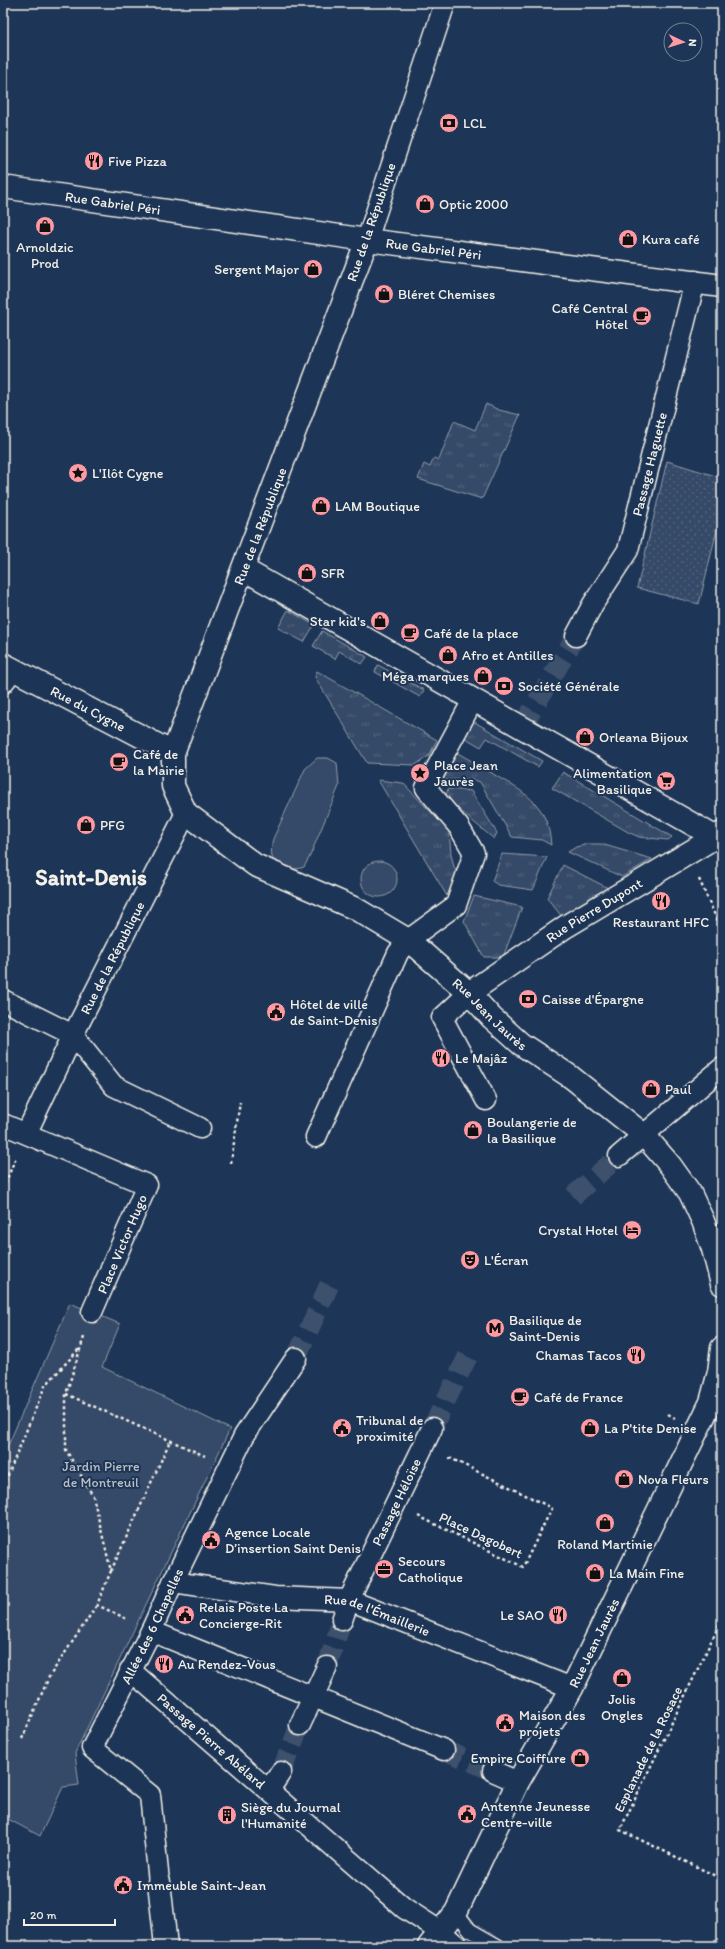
<svg xmlns="http://www.w3.org/2000/svg" width="725" height="1949" viewBox="0 0 725 1949" font-family="Itim,sans-serif">
<style>
.grass{fill:url(#grass-tufts);stroke:#949ea8}
.park{fill:#354a67;stroke:#949ea8}
.garden{fill:url(#garden-dots);stroke:#949ea8}
.lines{fill:none;stroke-linecap:round;stroke-linejoin:round}
.pedestrian-tunnel{stroke:#3d516d;stroke-width:20;stroke-dasharray:20 10;stroke-linecap:butt}
.service-casing{stroke:#f4f1e8;stroke-width:16}
.pedestrian-casing{stroke:#f4f1e8;stroke-width:23}
.minor-casing{stroke:#f4f1e8;stroke-width:25}
.path{stroke:#f4f1e8;stroke-width:2.5;stroke-dasharray:3 3;stroke-linecap:butt}
.service{stroke:#1d3557;stroke-width:13}
.pedestrian{stroke:#1d3557;stroke-width:20}
.minor{stroke:#1d3557;stroke-width:22}
.labels{text-anchor:middle;stroke-width:4;stroke-linejoin:round;paint-order:stroke}
.poi-label{font-size:14px;fill:#f4f1e8;stroke:#1d3557;text-anchor:start}
.street-label{font-size:14px;fill:#f4f1e8;stroke:#1d3557}
.park-label{font-size:14px;fill:#bbbfc1;stroke:#1d3557}
.town-label{font-size:22px;font-weight:bold;fill:#f4f1e8;stroke:#1d3557}
</style>
<defs>
<pattern id="grass-tufts" width="24" height="20" patternUnits="userSpaceOnUse"><rect width="24" height="20" fill="#354a67"/><path d="M3 7l-1-3M5 7V3M7 7l1-3M15 17l-1-3M17 17v-4M19 17l1-3" fill="none" stroke="#53657d"/></pattern>
<pattern id="garden-dots" width="8" height="8" patternUnits="userSpaceOnUse"><rect width="8" height="8" fill="#354a67"/><path d="M2 2h.1M6 6h.1" fill="none" stroke="#53657d" stroke-width="1.8" stroke-linecap="round"/></pattern>
</defs>
<rect width="100%" height="100%" fill="#1d3557"/>
<filter id="ink" filterUnits="userSpaceOnUse"><feTurbulence type="fractalNoise" baseFrequency=".025" numOctaves="2"/><feDisplacementMap in="SourceGraphic" scale="8" xChannelSelector="R" yChannelSelector="G"/><feConvolveMatrix kernelMatrix="1 2 1 2 8 2 1 2 1" color-interpolation-filters="sRGB"/></filter>
<g filter="url(#ink)">
<path class="grass" d="M486,404l13,6 21,5 -38,84 -64,-20 6,-15 6,3 4,-9 5,2 15,-39 21,9z
M288,610l26,15 -10,17 -26,-14z
M322,631l45,26 -5,7 -23,-13 -4,8 -22,-13z
M378,665l46,25 -4,7 -45,-25z
M317,671l120,69 -8,16 -14,9 -48,-2 -52,-86z
M471,720l71,41 -4,6 -51,-29 -6,9 -19,-11z
M456,752c14,8 28,16 42,25 31,18 50,29 53,68l-9,-5 -30,-3 -32,-55 -10,-3 -27,1z
M563,772l109,65 -4,3 -29,-3 -11,-5 -76,-44z
M378,780l25,3 46,48 2,23 3,13 3,7 -10,22z
M448,789l23,2 26,42 -3,6 -49,-41z
M588,844h13l51,15 -30,18 -54,-25 8,-5z
M502,854l45,3 -14,33 -35,-5 -6,-4z
M563,865l47,24 -47,29 -16,-20z
M474,896l48,11 -19,50h-19l-20,-36z"/>
<path class="park" d="M317,758h11l9,5 2,23 -29,70 -6,11c-25,8 -37,-2 -31,-28l32,-70z
M361 879a18 18 0 1 1 36 0a18 18 0 1 1-36 0Z
M70,1303l50,21 -18,43 128,62 -155,324 4,32 -16,2 -23,49 -34,-18 -3,7v-368z"/>
<path class="garden" d="M667,461l55,17v31l-23,95 -62,-16z"/>
<g class="lines">
<path class="pedestrian-tunnel" d="M522,727l54,-91
M573,1196l46,-40
M296,1358l35,-77
M432,1428l39,-78
M327,1667l15,-47
M444,1750l49,21
M281,1772l19,-47"/>
<g class="service-casing">
<path id="service" d="M456,1912l14,18 28,16"/>
</g>
<g class="pedestrian-casing">
<g id="pedestrian">
<path d="M367,240l78,-237"/>
<path id="s1" d="M576,636l17,-32 35,-54 67,-269"/>
<path d="M3,683l10,-13"/>
<path d="M469,993l-27,25 44,82"/>
<path d="M3,1000l70,35 41,51 86,42"/>
<path d="M3,1124l144,61 -55,127"/>
<path id="s2" d="M27,1132l46,-97 113,-222"/>
<path d="M316,1137l82,-184 10,-13 48,-35 18,-52 -15,-26 -33,-39 47,-88"/>
<path d="M619,1156l103,-88"/>
<path id="s3" d="M173,1582l102,15 74,3 223,88"/>
<path id="s4" d="M342,1620l7,-20 83,-172"/>
<path d="M151,1631l293,119"/>
<path id="s5" d="M130,1670l274,238 37,24 16,14"/>
<path d="M300,1725l27,-58"/>
<path d="M493,1771l25,11"/>
<path d="M269,1790l12,-18"/>
<path id="s6" d="M159,1882l-9,-87 -58,-47 59,-117 22,-49 71,-146 52,-78"/>
</g>
</g>
<g class="minor-casing">
<g id="minor">
<path id="s7" d="M3,187l364,53 355,46"/>
<path id="s8" d="M367,240l-194,513v33l13,27 69,52 101,44 52,31 61,53 23,25 29,26 50,33 73,58 26,30 20,28 13,28 10,28 9,35"/>
<path d="M243,569l472,268"/>
<path id="s9" d="M3,664l170,89"/>
<path id="s10" d="M469,993l96,-66 157,-94"/>
<path d="M159,1882l7,64"/>
<path id="s11" d="M429,1946l27,-34 62,-130 54,-94 139,-286 8,-30 3,-24"/>
</g>
</g>
<path class="path" d="M699,879l23,52
M231,1163l9,-61
M3,1189l13,-32
M84,1337l-18,57v56l27,46 18,75 -14,34 30,14
M66,1394l139,62
M668,1414l7,4
M3,1487l42,-101 34,-37
M418,1516l105,51 29,-59 -104,-51
M111,1571l59,-130
M722,1619l-102,211 102,49
M22,1739l27,-62 48,-72"/>
<use href="#service" class="service"/>
<use href="#pedestrian" class="pedestrian"/>
<use href="#minor" class="minor"/>
</g>
</g>
<defs>
<g id="bank-disc" transform="scale(1)"><circle r="9.5" fill="#ff9aa2" stroke="#1d3557"/><path d="M-6-4H6V4H-6ZM0-2.3a2.3 2.3 0 1 0 0 4.6a2.3 2.3 0 1 0 0-4.6Z" fill="#111"/></g>
<g id="restaurant-disc" transform="scale(1)"><circle r="9.5" fill="#ff9aa2" stroke="#1d3557"/><path d="M-5-6h1v4h1v-4h1v4h1v-4h1v5L-1.5 .5V6h-2V.5L-5-1ZM5-6V6H3V1.5H1.5Q1.5-4 5-6Z" fill="#111"/></g>
<g id="shop-disc" transform="scale(1)"><circle r="9.5" fill="#ff9aa2" stroke="#1d3557"/><path d="M-5-2.5h2.3a2.7 3.5 0 0 1 5.4 0H5L5.5 6h-11ZM-1.5-2.5h3a1.5 2.3 0 0 0-3 0Z" fill="#111"/></g>
<g id="cafe-disc" transform="scale(1)"><circle r="9.5" fill="#ff9aa2" stroke="#1d3557"/><path d="M-5.5-4.5H6V0H3Q3 3.5 0 3.5H-2.5Q-5.5 3.5-5.5 0ZM3-3.2v2h1.7v-2ZM-6 4.5H4V6H-6Z" fill="#111"/></g>
<g id="sight-disc" transform="scale(1)"><circle r="9.5" fill="#ff9aa2" stroke="#1d3557"/><path d="M0-6L1.8-2.2L6-1.7L2.9 1.2L3.7 5.4L0 3.3L-3.7 5.4L-2.9 1.2L-6-1.7L-1.8-2.2Z" fill="#111"/></g>
<g id="supermarket-disc" transform="scale(1)"><circle r="9.5" fill="#ff9aa2" stroke="#1d3557"/><path d="M-6-5.5h2.5l.6 2H6L4.5 2H-2.5L-4.4-4H-6ZM-1.5 3.2a1.3 1.3 0 1 0 .1 0ZM3 3.2a1.3 1.3 0 1 0 .1 0Z" fill="#111"/></g>
<g id="civic-disc" transform="scale(1)"><circle r="9.5" fill="#ff9aa2" stroke="#1d3557"/><path d="M-.6-6.5H3V-4.5H.6V-3L4-1V1h2V6H-6V1h2V-1L-.6-3ZM-1.2 2.5V6h2.4V2.5Z" fill="#111"/></g>
<g id="hotel-disc" transform="scale(1)"><circle r="9.5" fill="#ff9aa2" stroke="#1d3557"/><path d="M-6-4.5h1.5V1H6V5H4.5V3h-9V5H-6ZM-4 0a1.8 1.8 0 1 1 3.6 0ZM.5 0V-2.5h3Q6-2.5 6 0Z" fill="#111"/></g>
<g id="theatre-disc" transform="scale(1)"><circle r="9.5" fill="#ff9aa2" stroke="#1d3557"/><path d="M-5-5.5Q0-4 5-5.5V0Q5 5 0 6Q-5 5-5 0ZM-3.3-2.5H-1v1.5H-3.3ZM1-2.5H3.3v1.5H1ZM-2.8 1Q0 5.5 2.8 1Z" fill="#111"/></g>
<g id="metro-disc" transform="scale(1)"><circle r="9.5" fill="#ff9aa2" stroke="#1d3557"/><path d="M-5.5 5V-5H-3L0 0L3-5H5.5V5H3V-.5L0 4L-3-.5V5Z" fill="#111"/></g>
<g id="office-disc" transform="scale(1)"><circle r="9.5" fill="#ff9aa2" stroke="#1d3557"/><path d="M-6-3h4V-5.5h4V-3h4V5H-6ZM-1-4.5V-3h2v-1.5ZM-6 0V1H6V0Z" fill="#111"/></g>
<g id="building-disc" transform="scale(1)"><circle r="9.5" fill="#ff9aa2" stroke="#1d3557"/><path d="M-4-6H4V6H1V3H-1V6H-4ZM-2.5-4.3h1.7v1.8h-1.7ZM.8-4.3h1.7v1.8H.8ZM-2.5-1h1.7V.8h-1.7ZM.8-1h1.7V.8H.8Z" fill="#111"/></g>
</defs>
<g fill-rule="evenodd">
<use href="#bank-disc" x="449" y="123"/>
<use href="#restaurant-disc" x="94" y="161"/>
<use href="#shop-disc" x="425" y="204"/>
<use href="#shop-disc" x="45" y="226"/>
<use href="#shop-disc" x="628" y="239"/>
<use href="#shop-disc" x="313" y="269"/>
<use href="#shop-disc" x="384" y="294"/>
<use href="#cafe-disc" x="642" y="316"/>
<use href="#sight-disc" x="78" y="473"/>
<use href="#shop-disc" x="321" y="506"/>
<use href="#shop-disc" x="307" y="573"/>
<use href="#shop-disc" x="380" y="621"/>
<use href="#cafe-disc" x="410" y="633"/>
<use href="#shop-disc" x="448" y="655"/>
<use href="#shop-disc" x="483" y="676"/>
<use href="#bank-disc" x="504" y="686"/>
<use href="#shop-disc" x="585" y="737"/>
<use href="#cafe-disc" x="119" y="762"/>
<use href="#sight-disc" x="420" y="773"/>
<use href="#supermarket-disc" x="666" y="781"/>
<use href="#shop-disc" x="86" y="825"/>
<use href="#restaurant-disc" x="661" y="901"/>
<use href="#bank-disc" x="528" y="999"/>
<use href="#civic-disc" x="276" y="1012"/>
<use href="#restaurant-disc" x="441" y="1058"/>
<use href="#shop-disc" x="651" y="1089"/>
<use href="#shop-disc" x="473" y="1130"/>
<use href="#hotel-disc" x="632" y="1230"/>
<use href="#theatre-disc" x="470" y="1260"/>
<use href="#metro-disc" x="495" y="1328"/>
<use href="#restaurant-disc" x="636" y="1355"/>
<use href="#cafe-disc" x="520" y="1397"/>
<use href="#civic-disc" x="342" y="1428"/>
<use href="#shop-disc" x="590" y="1428"/>
<use href="#shop-disc" x="624" y="1479"/>
<use href="#shop-disc" x="605" y="1523"/>
<use href="#civic-disc" x="211" y="1540"/>
<use href="#office-disc" x="384" y="1569"/>
<use href="#shop-disc" x="595" y="1573"/>
<use href="#civic-disc" x="185" y="1615"/>
<use href="#restaurant-disc" x="558" y="1615"/>
<use href="#restaurant-disc" x="164" y="1664"/>
<use href="#shop-disc" x="622" y="1678"/>
<use href="#civic-disc" x="505" y="1723"/>
<use href="#shop-disc" x="580" y="1758"/>
<use href="#civic-disc" x="467" y="1814"/>
<use href="#building-disc" x="227" y="1815"/>
<use href="#civic-disc" x="123" y="1885"/>
</g>
<g class="labels">
<g class="poi-label">
<text x="463" y="128">LCL</text>
<text x="108" y="166">Five Pizza</text>
<text x="439" y="209">Optic 2000</text>
<text x="642" y="244">Kura café</text>
<text x="45" y="252" text-anchor="middle">Arnoldzic<tspan x="45" dy="16">Prod</tspan></text>
<text x="299" y="274" text-anchor="end">Sergent Major</text>
<text x="398" y="299">Bléret Chemises</text>
<text x="628" y="313" text-anchor="end">Café Central<tspan x="628" dy="16">Hôtel</tspan></text>
<text x="92" y="478">L'Ilôt Cygne</text>
<text x="335" y="511">LAM Boutique</text>
<text x="321" y="578">SFR</text>
<text x="366" y="626" text-anchor="end">Star kid's</text>
<text x="424" y="638">Café de la place</text>
<text x="462" y="660">Afro et Antilles</text>
<text x="469" y="681" text-anchor="end">Méga marques</text>
<text x="518" y="691">Société Générale</text>
<text x="599" y="742">Orleana Bijoux</text>
<text x="133" y="759">Café de<tspan x="133" dy="16">la Mairie</tspan></text>
<text x="434" y="770">Place Jean<tspan x="434" dy="16">Jaurès</tspan></text>
<text x="652" y="778" text-anchor="end">Alimentation<tspan x="652" dy="16">Basilique</tspan></text>
<text x="100" y="830">PFG</text>
<text x="661" y="927" text-anchor="middle">Restaurant HFC</text>
<text x="542" y="1004">Caisse d'Épargne</text>
<text x="290" y="1009">Hôtel de ville<tspan x="290" dy="16">de Saint-Denis</tspan></text>
<text x="455" y="1063">Le Majâz</text>
<text x="665" y="1094">Paul</text>
<text x="487" y="1127">Boulangerie de<tspan x="487" dy="16">la Basilique</tspan></text>
<text x="618" y="1235" text-anchor="end">Crystal Hotel</text>
<text x="484" y="1265">L'Écran</text>
<text x="509" y="1325">Basilique de<tspan x="509" dy="16">Saint-Denis</tspan></text>
<text x="622" y="1360" text-anchor="end">Chamas Tacos</text>
<text x="534" y="1402">Café de France</text>
<text x="356" y="1425">Tribunal de<tspan x="356" dy="16">proximité</tspan></text>
<text x="604" y="1433">La P'tite Denise</text>
<text x="638" y="1484">Nova Fleurs</text>
<text x="225" y="1537">Agence Locale<tspan x="225" dy="16">D’insertion Saint Denis</tspan></text>
<text x="605" y="1549" text-anchor="middle">Roland Martinie</text>
<text x="398" y="1566">Secours<tspan x="398" dy="16">Catholique</tspan></text>
<text x="609" y="1578">La Main Fine</text>
<text x="199" y="1612">Relais Poste La<tspan x="199" dy="16">Concierge-Rit</tspan></text>
<text x="544" y="1620" text-anchor="end">Le SAO</text>
<text x="178" y="1669">Au Rendez-Vous</text>
<text x="622" y="1704" text-anchor="middle">Jolis<tspan x="622" dy="16">Ongles</tspan></text>
<text x="519" y="1720">Maison des<tspan x="519" dy="16">projets</tspan></text>
<text x="566" y="1763" text-anchor="end">Empire Coiffure</text>
<text x="481" y="1811">Antenne Jeunesse<tspan x="481" dy="16">Centre-ville</tspan></text>
<text x="241" y="1812">Siège du Journal<tspan x="241" dy="16">l'Humanité</tspan></text>
<text x="137" y="1890">Immeuble Saint-Jean</text>
</g>
<g class="street-label">
<text dy="5" stroke="none"><textPath href="#s7" startOffset="111">Rue Gabriel Péri</textPath></text>
<text transform="translate(371 222) rotate(-71)" y="5">Rue de la République</text>
<text dy="5" stroke="none"><textPath href="#s7" startOffset="435">Rue Gabriel Péri</textPath></text>
<text dy="5" stroke="none"><textPath href="#s1" startOffset="189">Passage Haguette</textPath></text>
<text transform="translate(260 526) rotate(-69)" y="5">Rue de la République</text>
<text dy="5" stroke="none"><textPath href="#s9" startOffset="96">Rue du Cygne</textPath></text>
<text dy="5" stroke="none"><textPath href="#s10" startOffset="150">Rue Pierre Dupont</textPath></text>
<text dy="5" stroke="none"><textPath href="#s2" startOffset="194">Rue de la République</textPath></text>
<text dy="5" stroke="none"><textPath href="#s8" startOffset="979">Rue Jean Jaurès</textPath></text>
<text transform="translate(122 1244) rotate(-67)" y="5">Place Victor Hugo</text>
<text dy="5" stroke="none"><textPath href="#s4" startOffset="130">Passage Héloïse</textPath></text>
<text transform="translate(481 1535) rotate(25)" y="5">Place Dagobert</text>
<text dy="5" stroke="none"><textPath href="#s3" startOffset="208">Rue de l'Émaillerie</textPath></text>
<text dy="5" stroke="none"><textPath href="#s6" startOffset="298">Allée des 6 Chapelles</textPath></text>
<text dy="5" stroke="none"><textPath href="#s11" startOffset="346">Rue Jean Jaurès</textPath></text>
<text dy="5" stroke="none"><textPath href="#s5" startOffset="108">Passage Pierre Abélard</textPath></text>
<text transform="translate(648 1749) rotate(-64)" y="5">Esplanade de la Rosace</text>
</g>
<g class="park-label">
<text x="101" y="1471">Jardin Pierre<tspan x="101" dy="16">de Montreuil</tspan></text>
</g>
<g class="town-label">
<text x="91" y="885">Saint-Denis</text>
</g>
</g>
<rect width="725" height="1949" fill="none" stroke="#1d3557" stroke-width="16"/>
<rect x="8" y="8" width="709" height="1933" fill="none" stroke="#f4f1e8" stroke-width="1.5" filter="url(#ink)"/>
<g transform="translate(683 42) rotate(94)"><circle r="19" fill="#1d3557" stroke="#738091"/>
<path d="M0-3L7 15L0 10L-7 15Z" fill="#ff9aa2"/>
<text y="-6" font-size="11" font-weight="bold" text-anchor="middle" fill="#f4f1e8">N</text>
</g>
<path d="M24 1919v6h91v-6" fill="none" stroke="#f4f1e8" stroke-width="2"/>
<text x="30" y="1919" font-size="12" fill="#f4f1e8" stroke="#1d3557" stroke-width="3" paint-order="stroke">20 m</text>
</svg>
